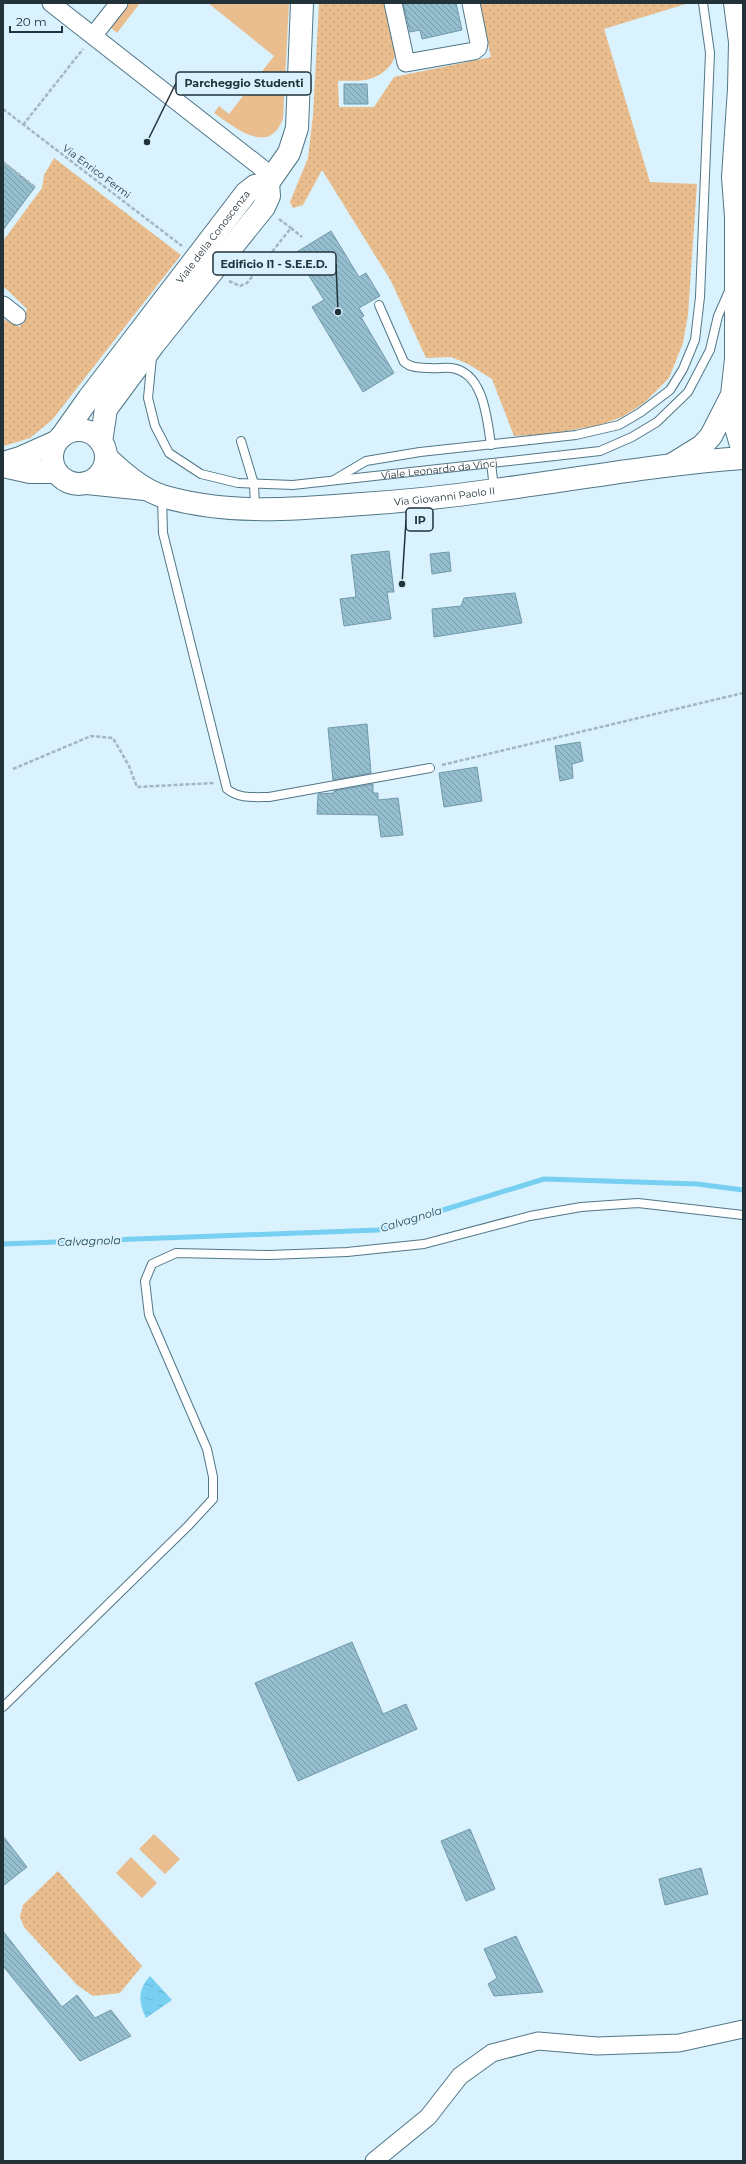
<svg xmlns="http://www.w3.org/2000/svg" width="746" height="2164" viewBox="0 0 746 2164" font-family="Montserrat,sans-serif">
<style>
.grass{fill:url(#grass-dots)}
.park{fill:#e9bd8e}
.water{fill:url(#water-ripples)}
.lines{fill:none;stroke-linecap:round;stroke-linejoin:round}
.stream{stroke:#77cff1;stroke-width:5}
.building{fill:url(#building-back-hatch);stroke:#7199a9}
.lane-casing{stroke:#507787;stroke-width:10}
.street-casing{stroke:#507787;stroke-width:19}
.secondary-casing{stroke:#507787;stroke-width:24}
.highway-casing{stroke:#507787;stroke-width:24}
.path{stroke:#a1b7c1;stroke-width:2.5;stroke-dasharray:4 2;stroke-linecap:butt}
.lane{stroke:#fff;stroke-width:8}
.street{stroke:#fff;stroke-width:17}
.secondary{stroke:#fff;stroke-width:22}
.highway{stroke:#fff;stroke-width:22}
.labels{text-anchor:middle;stroke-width:4;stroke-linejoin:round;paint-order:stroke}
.street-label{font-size:10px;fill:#213239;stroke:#d9f2fd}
.water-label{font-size:11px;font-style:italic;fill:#244b5a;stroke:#d9f2fd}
.leader{fill:none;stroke:#213239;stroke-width:1.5}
.callout-dot{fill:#213239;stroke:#d9f2fd;stroke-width:1.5}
.callout{fill:#d9f2fd;stroke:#213239;stroke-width:1.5}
.callout-label{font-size:11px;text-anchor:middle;font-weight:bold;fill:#213239}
</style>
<defs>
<pattern id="grass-dots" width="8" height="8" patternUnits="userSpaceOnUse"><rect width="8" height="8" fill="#e9bd8e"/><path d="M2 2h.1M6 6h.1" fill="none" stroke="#c8a37b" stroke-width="1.8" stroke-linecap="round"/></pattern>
<pattern id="water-ripples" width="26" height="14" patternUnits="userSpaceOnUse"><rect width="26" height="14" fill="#77cff1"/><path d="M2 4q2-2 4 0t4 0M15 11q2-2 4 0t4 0" fill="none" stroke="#67b2cf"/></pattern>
<pattern id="building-back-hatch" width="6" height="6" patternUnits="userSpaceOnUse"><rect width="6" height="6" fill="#95becf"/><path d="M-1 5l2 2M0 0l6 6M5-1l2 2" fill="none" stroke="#799ba9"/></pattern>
</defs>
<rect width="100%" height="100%" fill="#d9f2fd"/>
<path class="grass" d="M319,3h66c3,11 12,39 11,49 -2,13 -14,24 -27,27 -9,3 -21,1 -31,2l1,26h35l20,-30 97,-20 -12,-54h210l-85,26 46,153 47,2 -9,131 -5,28 -14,35 -25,25 -22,14 -22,8 -51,9 -35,2 -22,-57 -24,-15 -17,-7 -25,1 -35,-77 -69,-111 -19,35 -10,3 -3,-6 18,-44 5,-43z
M54,158l127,97 -129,165 -22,18 -26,8 -1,-127 17,8 7,-18 -24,-23v-45l39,-53 2,-13z
M58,1871l84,95 -22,27 -27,3 -16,-11 -53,-58 -4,-10 3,-12z"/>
<path class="park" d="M127,3h13l-23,30 -8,-7z
M208,3h81l-6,115c-13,40 -50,8 -69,-5l5,-7 10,8 45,-58z
M154,1834l26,25 -15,15 -26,-25z
M131,1857l26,26 -15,15 -26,-25z"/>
<path class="water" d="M150,1976l22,24 -26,18c-8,-16 -8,-29 4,-42z"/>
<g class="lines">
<path class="stream" d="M3,1244l375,-14 166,-51 153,5 46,6"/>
</g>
<path class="building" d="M403,3h53l6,27 -40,9 -2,-9 -10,2z
M344,84h23l1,20h-24z
M3,162l32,25 -32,43z
M331,231l28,46 7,-4 14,23 -21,12 5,8 -3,1 33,56 -31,19 -51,-85 12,-7 -29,-47z
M389,551l5,41h-7l4,27 -47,7 -4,-27 16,-2 -5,-42z
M449,552l2,19 -19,3 -2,-20z
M515,593l7,30 -88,14 -2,-28 29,-3 3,-8z
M367,724l4,49 -38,7 -5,-52z
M580,742l3,19 -11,3 1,14 -13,3 -5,-35z
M477,767l5,34 -38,6 -5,-34z
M373,784v9h5v7l20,-2 5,37 -22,2 -3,-22 -61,-1 1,-20 16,-1v-2z
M352,1642l31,72 23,-10 11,25 -119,52 -43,-98z
M470,1829l25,60 -29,12 -25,-60z
M3,1836l24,31 -24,19z
M701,1868l7,26 -43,11 -6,-26z
M3,1931l59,76 15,-12 18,23 16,-8 20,26 -51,25 -77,-95z
M516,1936l27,56 -49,4 -6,-12 9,-6 -13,-29z"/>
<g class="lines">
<g class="lane-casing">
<g id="lane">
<path d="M379,305l25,57c9,7 15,5 26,6 7,1 14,-1 21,0 33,4 36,51 40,77"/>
<path id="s1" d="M152,357l-4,41 7,28 14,27 32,21 37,9 55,2 307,-34 32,-14 25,-15 31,-30 22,-42 8,-34 11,-25"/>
<path d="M241,441l13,43 1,24"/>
<path d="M491,463l3,25"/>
<path d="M334,480l32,-19 54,-9 156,-17 43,-10 22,-13 29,-22 13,-21 12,-29 5,-43 10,-244 -7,-50"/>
<path d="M162,496l1,37 64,256c12,10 27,8 42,8l161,-29"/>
<path d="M3,1707l185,-181 25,-27v-22l-6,-28 -58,-134 -4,-34 7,-17 24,-11 94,2 77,-3 77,-8 106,-28 51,-9 57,-4 105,12"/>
</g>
</g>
<g class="street-casing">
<path id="street" d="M51,3l221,173
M393,3l13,60 68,-12 4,-3 1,-5 -8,-40
M93,36l26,-33
M3,305l14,11
M374,2161l54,-44 32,-41 32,-23 46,-12 59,5 82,-3 64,-14"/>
</g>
<g class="secondary-casing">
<g id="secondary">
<path d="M268,183l21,-30 8,-25 5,-125"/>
<circle cx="79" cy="457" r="27"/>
<path id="s2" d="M62,436l27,-38 157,-205 9,-7 13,-3"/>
<path d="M101,442l5,-33 48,-65 110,-137 5,-11 -1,-13"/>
<path id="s3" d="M106,457c16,15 35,32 56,39 61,18 124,14 186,9 49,-3 99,-8 147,-15 83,-11 165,-26 248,-32"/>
<path d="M3,463l17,-5 36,-16"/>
<path d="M3,466l27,6h26"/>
<path d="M87,483l58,6"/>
</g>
</g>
<g class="highway-casing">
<path id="highway" d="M735,3l5,39 -1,47 -6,88 3,40v142l-4,36 3,29 8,28
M673,464l29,-18 9,-10 21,-41"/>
</g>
<path class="path" d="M3,109l179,137
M23,125l60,-76
M3,162l32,25
M279,219l12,9
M229,281l11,5 7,-3 44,-55 11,9
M442,765l301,-72
M13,769l78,-33 22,2 16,28 8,21 77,-4"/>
<use href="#lane" class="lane"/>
<use href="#street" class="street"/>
<use href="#secondary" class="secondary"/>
<use href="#highway" class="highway"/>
</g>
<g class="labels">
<g class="street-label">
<text transform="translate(97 171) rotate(37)" y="4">Via Enrico Fermi</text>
<text dy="4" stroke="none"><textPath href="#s2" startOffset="250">Viale della Conoscenza</textPath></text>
<text dy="4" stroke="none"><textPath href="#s1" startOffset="379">Viale Leonardo da Vinci</textPath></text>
<text dy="4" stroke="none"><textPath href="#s3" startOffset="353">Via Giovanni Paolo II</textPath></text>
</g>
<g class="water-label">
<text transform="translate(411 1219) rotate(-17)" y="4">Calvagnola</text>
<text transform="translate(89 1241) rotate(-2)" y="4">Calvagnola</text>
</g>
</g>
<path class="leader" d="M147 142L176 83M338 312L336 264M402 584L406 520"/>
<g class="callout-dot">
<circle cx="147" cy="142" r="4"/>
<circle cx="338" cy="312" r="4"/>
<circle cx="402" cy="584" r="4"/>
</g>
<g class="callout">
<rect x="176" y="72" width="135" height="23" rx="4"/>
<rect x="213" y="252" width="123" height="23" rx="4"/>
<rect x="406" y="508" width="27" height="23" rx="4"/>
</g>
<g class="callout-label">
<text x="244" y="87">Parcheggio Studenti</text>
<text x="274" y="268">Edificio I1 - S.E.E.D.</text>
<text x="420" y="524">IP</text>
</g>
<rect width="746" height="2164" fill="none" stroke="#213239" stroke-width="8"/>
<path d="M10 26v6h52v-6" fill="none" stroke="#213239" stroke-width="2"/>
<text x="16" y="26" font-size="12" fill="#213239" stroke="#d9f2fd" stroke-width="3" paint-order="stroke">20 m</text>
</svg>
